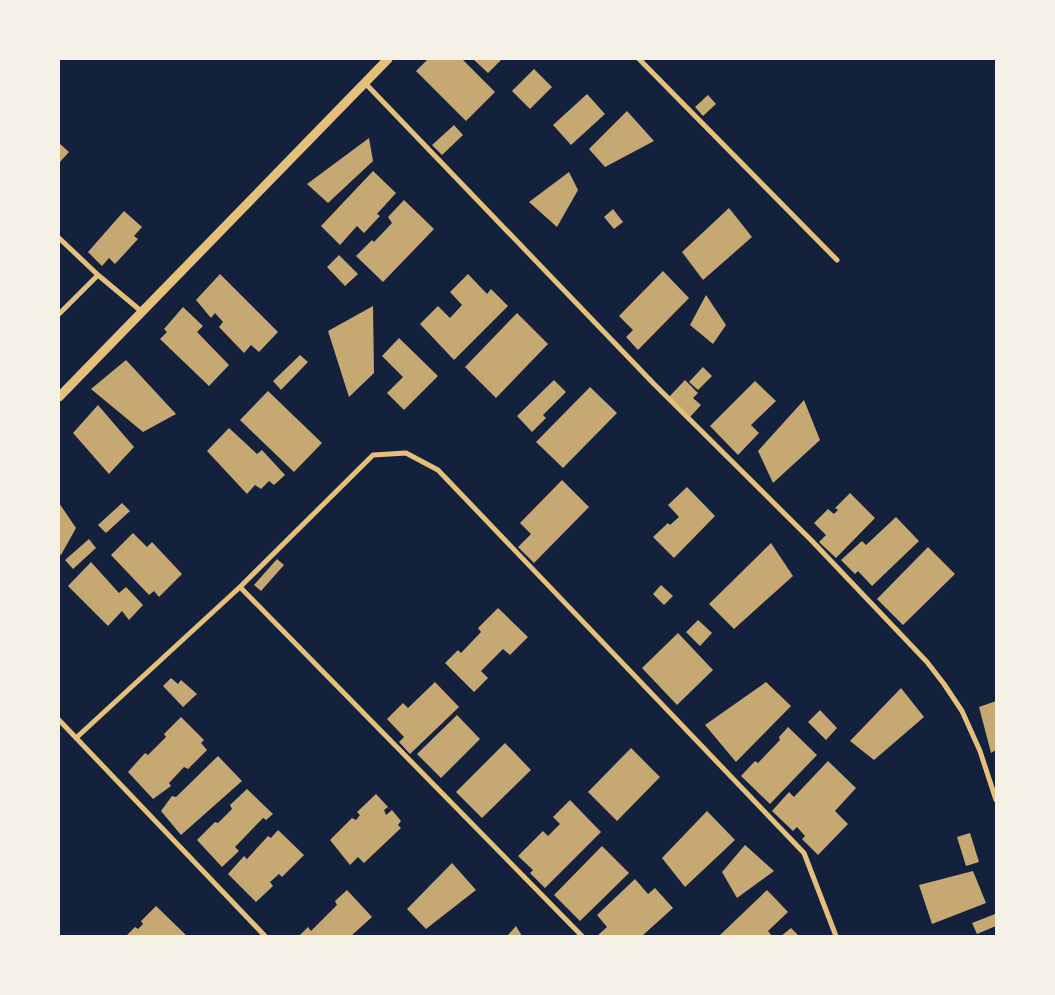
<svg xmlns="http://www.w3.org/2000/svg" width="1055" height="995" viewBox="0 0 1055 995" font-family="Manrope,sans-serif">
<style>
.building{fill:#c6a872}
.lines{fill:none;stroke-linecap:round;stroke-linejoin:round}
.minor{stroke:#e5c07b;stroke-width:5}
.tertiary{stroke:#e5c07b;stroke-width:9}
</style>
<rect width="100%" height="100%" fill="#14213d"/>
<path class="building" d="M428,59h34l33,33 -29,29 -50,-50z
M473,59h29l-14,14z
M534,69l18,18 -22,22 -18,-18z
M587,94l18,20 -34,31 -18,-20z
M708,95l8,9 -13,12 -8,-9z
M627,111l27,30 -49,26 -16,-18z
M454,125l9,10 -21,20 -10,-10z
M369,138l4,23 -45,42 -21,-19z
M59,143l10,9 -10,11z
M373,171l23,22 -19,21 3,2 -16,17 -7,-7 -17,19 -19,-19z
M569,172l9,18 -21,37 -28,-25z
M404,200l30,29 -51,53 -27,-26 16,-16 2,2 18,-19 -4,-6z
M729,208l23,29 -49,43 -21,-28z
M613,209l10,13 -9,7 -10,-12z
M124,211l18,16 -8,9 4,3 -23,25 -6,-6 -7,8 -14,-14z
M339,255l19,19 -13,12 -18,-19z
M663,271l26,27 -51,52 -12,-13 7,-7 -14,-14z
M220,274l58,58 -19,20 -8,-7 -7,8 -25,-26 4,-5 -8,-9 -4,5 -15,-18z
M468,274l19,20 4,-5 17,17 -54,54 -34,-36 18,-18 12,12 12,-13 -12,-13z
M706,295l20,30 -13,19 -23,-19z
M373,306l1,67 -25,24 -21,-66z
M183,307l20,19 -6,6 32,33 -20,21 -49,-47 7,-7 -3,-3z
M517,313l31,31 -52,54 -31,-31z
M399,338l39,38 -34,34 -17,-17 16,-16 -21,-21z
M300,355l8,7 -27,28 -8,-9z
M126,360l50,54 -33,18 -52,-43z
M703,367l9,9 -14,14 -9,-8z
M554,380l12,12 -23,23 3,3 -14,14 -15,-16z
M685,380l13,13 -5,5 8,7 -11,12 -21,-20z
M755,381l21,20 -25,24 8,8 -21,22 -28,-29z
M590,387l27,26 -54,55 -27,-26z
M268,391l54,52 -28,29 -54,-52z
M804,400l16,40 -47,43 -15,-32z
M98,405l36,42 -25,27 -36,-41z
M229,428l28,26 5,-4 23,25 -11,10 -5,-4 -8,8 -6,-4 -8,9 -40,-43z
M562,480l27,27 -55,56 -16,-16 13,-13 -11,-11z
M687,487l28,29 -41,42 -21,-21 15,-14 2,2 9,-8 -11,-12z
M850,493l25,25 -39,40 -17,-16 7,-7 -12,-12 14,-14 6,5 4,-4 -3,-2z
M59,503l17,25 -15,27 -2,-2z
M122,503l8,8 -24,22 -8,-8z
M896,517l23,24 -47,45 -14,-15 -3,3 -14,-14 21,-19 4,4z
M133,533l14,14 5,-5 30,32 -23,23 -5,-6 -5,4 -38,-40z
M89,539l7,9 -23,21 -8,-9z
M771,543l22,33 -59,53 -25,-25z
M928,547l27,27 -52,51 -26,-26z
M277,559l7,6 -23,26 -7,-6z
M91,562l28,31 7,-6 17,18 -14,15 -7,-9 -14,15 -40,-40z
M661,585l12,11 -9,9 -11,-11z
M498,608l30,29 -18,18 -7,-6 -22,22 7,7 -14,14 -29,-29 13,-13 3,3 20,-21 -3,-4z
M698,620l14,13 -12,13 -14,-14z
M678,633l35,37 -36,35 -35,-37z
M171,678l7,6 3,-4 16,14 -14,13 -20,-21z
M435,682l24,25 -49,47 -11,-12 5,-5 -17,-18 16,-16 5,5z
M766,682l25,24 -55,56 -31,-37z
M901,688l23,29 -50,43 -24,-19z
M996,701v49l-5,3 -12,-46z
M820,710l17,18 -11,12 -18,-18z
M457,715l23,24 -39,39 -24,-24z
M181,717l23,23 -3,3 6,7 -19,19 -4,-2 -15,16 2,3 -18,13 -25,-27 17,-19 3,2 18,-18 -2,-3z
M788,727l29,28 -47,49 -29,-28 14,-15 3,2 22,-23 -1,-3z
M505,743l26,27 -49,48 -26,-26z
M631,748l29,29 -43,44 -29,-29z
M218,756l24,25 -61,54 -20,-24 11,-15 4,1z
M828,761l28,27 -21,23 13,13 -30,31 -16,-16 3,-3 -8,-9 -4,4 -21,-20 17,-19 5,5z
M247,789l26,25 -7,6 -3,-2 -28,29 4,4 -17,16 -25,-27 18,-18 3,1 14,-14 -2,-4z
M376,794l12,13 -4,3 2,5 6,-5 9,11 -3,4 3,3 -37,35 -6,-6 -8,8 -20,-25 22,-22 4,2 4,-5 -3,-3z
M570,800l31,32 -56,56 -15,-15 3,-3 -15,-14 25,-25 5,5 12,-12 -7,-7z
M707,811l28,29 -50,47 -23,-29z
M278,830l26,25 -22,22 -3,-3 -9,8 3,4 -17,16 -28,-28 16,-18 3,3 21,-23 3,2z
M970,833l9,29 -13,4 -9,-29z
M745,845l29,26 -37,27 -15,-26z
M602,846l27,27 -49,48 -26,-26z
M452,863l24,27 -50,39 -19,-20z
M973,871l13,32 -54,21 -13,-39z
M635,879l13,15 7,-6 18,20 -31,28h-45l10,-9 -10,-12z
M347,890l25,27 -21,19h-52l9,-9 3,4 26,-26 -2,-4z
M767,890l21,22 -20,19 4,5h-53z
M156,906l30,29 -2,1h-58l9,-9 3,2 5,-5 -2,-3z
M995,914l1,4v8l-19,8 -5,-11z
M516,926l6,10h-15z
M791,928l8,8h-18z"/>
<g class="lines">
<path class="minor" d="M639,59l198,201
M365,83l289,301 158,157 115,121 17,22 18,27 18,40 16,49
M59,238l39,37 43,36
M59,314l39,-39
M240,587l342,349
M59,720l206,216
M76,738l164,-151 133,-132 33,-2 32,17 366,383 32,83"/>
<path class="tertiary" d="M59,397l329,-338"/>
</g>
<rect width="1055" height="995" fill="none" stroke="#f6f1e7" stroke-width="120"/>
</svg>
